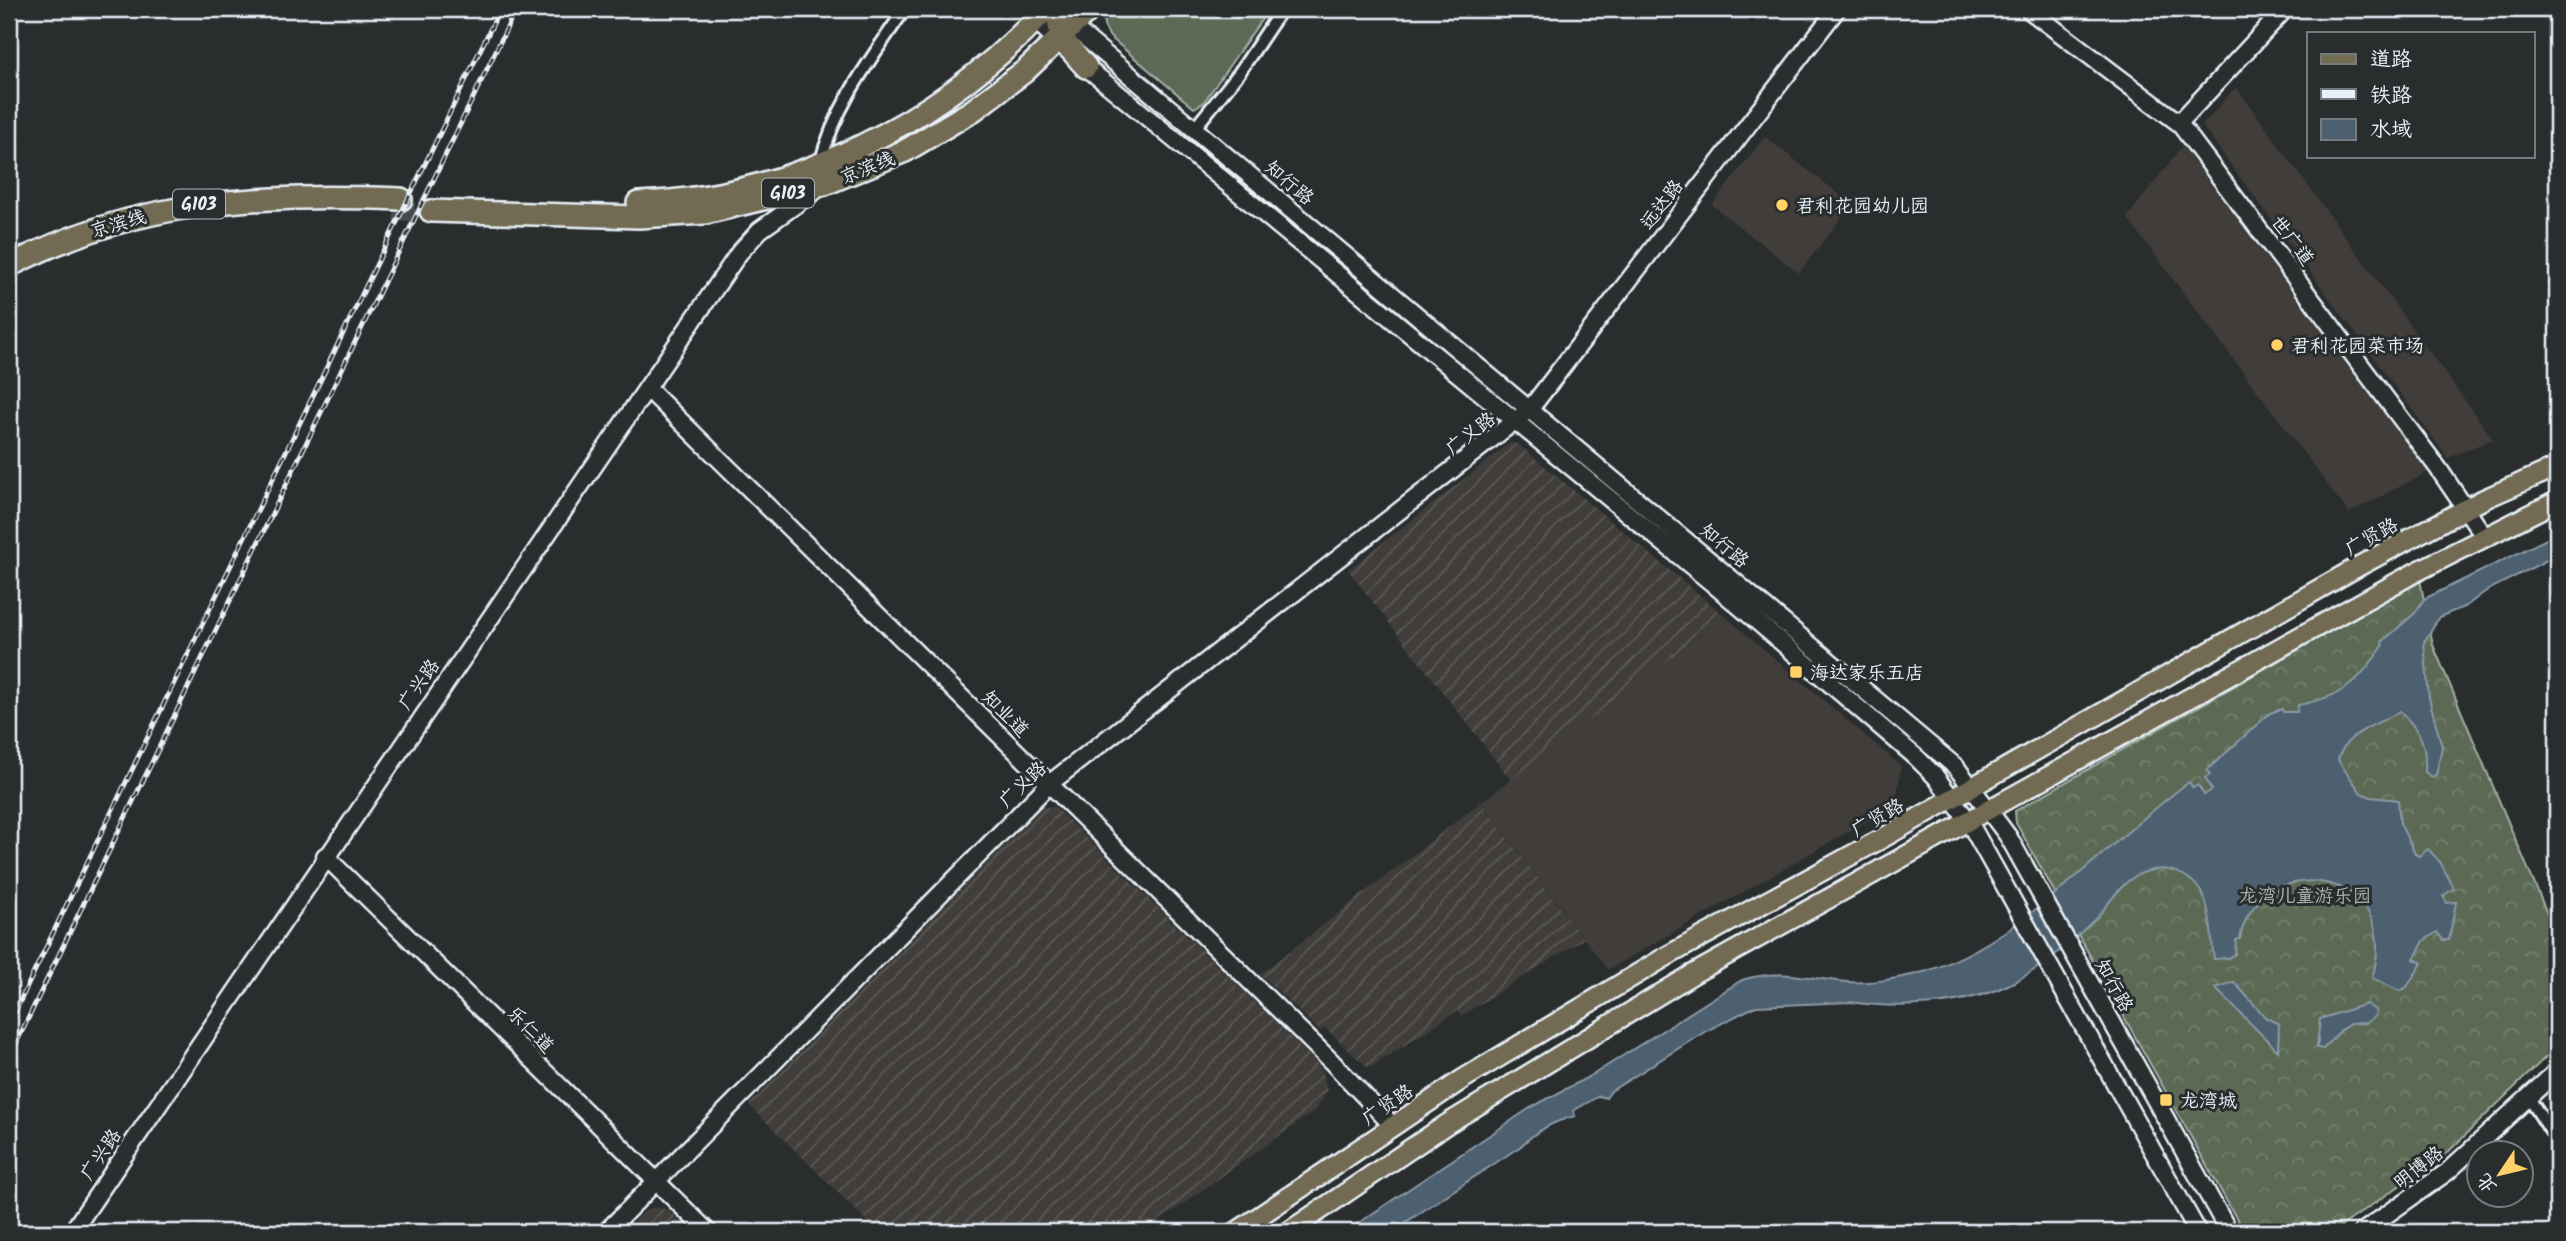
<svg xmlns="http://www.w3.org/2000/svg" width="2566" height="1241" viewBox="0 0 2566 1241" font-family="Kalam,'LXGW WenKai TC',sans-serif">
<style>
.built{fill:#3f3e3a}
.industrial{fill:url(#industrial-furrows)}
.grass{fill:#5b6b55;stroke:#a2aea6;stroke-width:2}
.forest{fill:url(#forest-crowns);stroke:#a2aea6;stroke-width:2}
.water{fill:#4d6070;stroke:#8b9aa6;stroke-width:2}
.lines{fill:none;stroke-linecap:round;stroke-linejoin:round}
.highway-tunnel{stroke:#464a4c;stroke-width:21;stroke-dasharray:21 10;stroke-linecap:butt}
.street-casing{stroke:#e8f1f8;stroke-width:16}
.secondary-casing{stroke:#e8f1f8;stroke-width:21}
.primary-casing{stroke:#e8f1f8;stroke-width:23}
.highway-casing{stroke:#e8f1f8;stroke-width:26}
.street{stroke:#2a2d2e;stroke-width:10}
.secondary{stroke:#2a2d2e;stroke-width:16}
.primary{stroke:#736b52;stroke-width:18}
.highway{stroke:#736b52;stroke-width:21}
.rail-casing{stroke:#e8f1f8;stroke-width:5}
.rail{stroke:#2a2d2e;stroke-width:2.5;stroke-dasharray:8;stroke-linecap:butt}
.poi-dot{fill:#ffd166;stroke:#2a2d2e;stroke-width:2.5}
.labels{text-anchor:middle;stroke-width:6;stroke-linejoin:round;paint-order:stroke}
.shield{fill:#2a2d2e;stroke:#afb6bb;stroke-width:2}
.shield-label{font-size:18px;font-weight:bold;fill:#e8f1f8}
.street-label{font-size:19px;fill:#e8f1f8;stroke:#2a2d2e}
.poi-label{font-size:19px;fill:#e8f1f8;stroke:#2a2d2e;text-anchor:start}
.park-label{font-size:19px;fill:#a9b5af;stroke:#2a2d2e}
</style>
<defs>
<pattern id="industrial-furrows" width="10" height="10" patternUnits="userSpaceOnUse" patternTransform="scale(1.75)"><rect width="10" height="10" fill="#3f3e3a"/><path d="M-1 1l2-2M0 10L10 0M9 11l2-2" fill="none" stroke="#5b5a57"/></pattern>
<pattern id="forest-crowns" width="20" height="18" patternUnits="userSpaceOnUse" patternTransform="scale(1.75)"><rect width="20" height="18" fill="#5b6b55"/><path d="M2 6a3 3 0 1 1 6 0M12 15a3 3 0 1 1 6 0" fill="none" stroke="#73816e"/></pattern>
</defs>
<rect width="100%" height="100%" fill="#2a2d2e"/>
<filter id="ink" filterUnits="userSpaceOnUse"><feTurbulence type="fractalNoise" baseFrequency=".0143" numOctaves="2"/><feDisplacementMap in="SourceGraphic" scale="14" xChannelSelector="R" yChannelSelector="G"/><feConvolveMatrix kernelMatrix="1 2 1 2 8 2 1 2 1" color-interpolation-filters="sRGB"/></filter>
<g filter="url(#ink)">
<path class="built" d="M2236,87l257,352 -45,19 -246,-332z
M1765,137l87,67 -53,69 -87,-68z
M2182,146l246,326 -79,41 -222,-295z
M1725,616l176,150 -5,38 -288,166 -127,-168z"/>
<path class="industrial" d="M1510,443l8,1 207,172 -214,164 -163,-210z
M1481,802l103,137 -123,77 -4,-5 -84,55 -6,1 -42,-39 -5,3 -60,-57z
M1042,807h13l266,260 6,24 -11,19 -173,122h-265l-129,-127z
M654,1207l15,3 22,22h-67l22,-22z"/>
<path class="grass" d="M1108,9h161l-66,94 -9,5 -84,-71 -6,-11 1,-13z"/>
<path class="forest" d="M2420,580l13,65 124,292v109l-109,106 -115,80h-89l-228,-409 -1,-12z"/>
<path class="water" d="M2557,534v25l-6,-1 -65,33 -20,15 -27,11 -15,25 5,56 13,49 -6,28 -4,2 -7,-5c2,-29 -5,-41 -25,-61 -21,14 -55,20 -62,49l23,33 10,4 27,3 2,23 15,31 4,2 9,-7 12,13 14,26 -11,8 4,7 9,-1 -7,38h-6l-6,-8 -13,9 -10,18 8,4 -15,24 -8,4 -27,-13c34,-114 -117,-127 -132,-39l-4,1 -1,14 -7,4 -14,1c-3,-19 -2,-41 -9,-59 -12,-29 -44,-39 -71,-23 -14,8 -25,27 -36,39 -25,25 -53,50 -84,66 -46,24 -113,28 -163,20l-95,4 -50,25 -95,60 -5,7 -7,-2 -26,15 2,5c-21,5 -38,14 -54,30l-130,86h-46l185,-124 64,-34 148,-94c39,-12 67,-1 105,2 23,2 47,-3 69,-8 98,-24 192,-133 273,-192l4,6 5,-3 6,10 8,-5 -7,-12 5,-3 -3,-5 63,-57 12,-4 1,3h14l1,-7c47,-9 57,-20 85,-59l-1,-4 33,-29 9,-14z
M2234,982l32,36 13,6 -1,27 -63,-63z
M2366,1004l9,6 1,5 -10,8 -16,1 -8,5 -19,20 -6,-1 3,-29z"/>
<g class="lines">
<path class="highway-tunnel" d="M394,210l37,1"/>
<g class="street-casing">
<path id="street" d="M1194,129l45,-56 43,-64
M820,164c15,-59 51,-105 85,-155
M2529,1098l28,43"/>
</g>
<g class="secondary-casing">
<path id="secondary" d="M2028,9l151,114 259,345 46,68
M1063,19l893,748 52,69 221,396
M1035,20l51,47 626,516 204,174 20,20 33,45 229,410
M2179,123l106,-114
M648,389l683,672 62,65
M325,856l383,376
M72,1232l667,-979 21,-23 59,-42
M606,1232l443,-448 481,-375 307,-400
M2362,1232l85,-60 110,-101"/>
</g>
<g class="primary-casing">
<path id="primary" d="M1236,1232l227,-153 204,-123 214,-117 480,-274 123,-66 73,-32
M1288,1232l159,-108 246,-150 721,-401 143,-72"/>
</g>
<g class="highway-casing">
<path id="highway" d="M1060,9c-7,25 10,40 26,58
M638,203c154,-5 304,-82 408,-194
M431,211l208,6 66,-4 120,-29 80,-33 67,-40 53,-40 65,-62
M9,266c128,-67 250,-72 392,-67"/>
</g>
<use href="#street" class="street"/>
<use href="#secondary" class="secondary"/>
<use href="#primary" class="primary"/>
<use href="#highway" class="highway"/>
<g class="rail-casing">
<path id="rail" d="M9,1024l491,-1015
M9,1058l507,-1049"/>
</g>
<use href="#rail" class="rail"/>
</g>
</g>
<g class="poi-dot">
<circle cx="1782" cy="205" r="7"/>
<circle cx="2277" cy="345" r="7"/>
<rect x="1789" y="665" width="14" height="14" rx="3.5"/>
<rect x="2159" y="1093" width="14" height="14" rx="3.5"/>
</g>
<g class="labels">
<g class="shield">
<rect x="762" y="178.5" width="52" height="29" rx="5"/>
<rect x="173" y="189.5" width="52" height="29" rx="5"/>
</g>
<g class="shield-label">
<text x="788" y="199">G103</text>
<text x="199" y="210">G103</text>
</g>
<g class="street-label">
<text transform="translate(867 167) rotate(-22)" y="7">京滨线</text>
<text transform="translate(1290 182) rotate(40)" y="7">知行路</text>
<text transform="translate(1661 204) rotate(-53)" y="7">远达路</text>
<text transform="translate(118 223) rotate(-16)" y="7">京滨线</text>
<text transform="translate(2293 240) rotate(53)" y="7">世广道</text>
<text transform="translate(1470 433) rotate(-38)" y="7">广义路</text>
<text transform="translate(2371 536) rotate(-29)" y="7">广贤路</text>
<text transform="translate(1725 545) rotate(40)" y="7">知行路</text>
<text transform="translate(418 684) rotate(-55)" y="7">广兴路</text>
<text transform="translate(1006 713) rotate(45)" y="7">知业道</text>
<text transform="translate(1022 784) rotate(-44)" y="7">广义路</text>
<text transform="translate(1877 817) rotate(-30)" y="7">广贤路</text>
<text transform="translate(2115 985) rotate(61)" y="7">知行路</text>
<text transform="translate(531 1029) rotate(45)" y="7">乐仁道</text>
<text transform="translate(1387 1104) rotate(-34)" y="7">广贤路</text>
<text transform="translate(100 1154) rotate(-56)" y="7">广兴路</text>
<text transform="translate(2418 1167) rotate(-38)" y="7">明博路</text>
</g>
<g class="poi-label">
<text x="1796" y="212">君利花园幼儿园</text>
<text x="2291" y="352">君利花园菜市场</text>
<text x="1810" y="679">海达家乐五店</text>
<text x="2180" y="1107">龙湾城</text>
</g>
<g class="park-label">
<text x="2305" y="902">龙湾儿童游乐园</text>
</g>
</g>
<rect width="2566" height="1241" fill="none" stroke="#2a2d2e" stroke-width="35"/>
<rect x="18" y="18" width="2531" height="1206" fill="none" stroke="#e8f1f8" stroke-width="2.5" filter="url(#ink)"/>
<rect x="2307" y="32" width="228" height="126" fill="#2a2d2e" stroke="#767b7f" stroke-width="2"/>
<rect x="2321" y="54" width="35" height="10" fill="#736b52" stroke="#767b7f" stroke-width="2"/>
<text x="2370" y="66" font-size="21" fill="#e8f1f8">道路</text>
<rect x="2321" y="89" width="35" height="10" fill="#e8f1f8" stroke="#767b7f" stroke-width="2"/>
<text x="2370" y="102" font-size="21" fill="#e8f1f8">铁路</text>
<rect x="2321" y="119" width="35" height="21" fill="#4d6070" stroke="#767b7f" stroke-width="2"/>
<text x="2370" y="136" font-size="21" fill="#e8f1f8">水域</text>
<g transform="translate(2500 1174) rotate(235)"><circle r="33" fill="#2a2d2e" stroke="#767b7f" stroke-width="2"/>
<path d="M0-5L12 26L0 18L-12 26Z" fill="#ffd166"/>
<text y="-10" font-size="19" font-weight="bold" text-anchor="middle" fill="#e8f1f8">北</text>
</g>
</svg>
